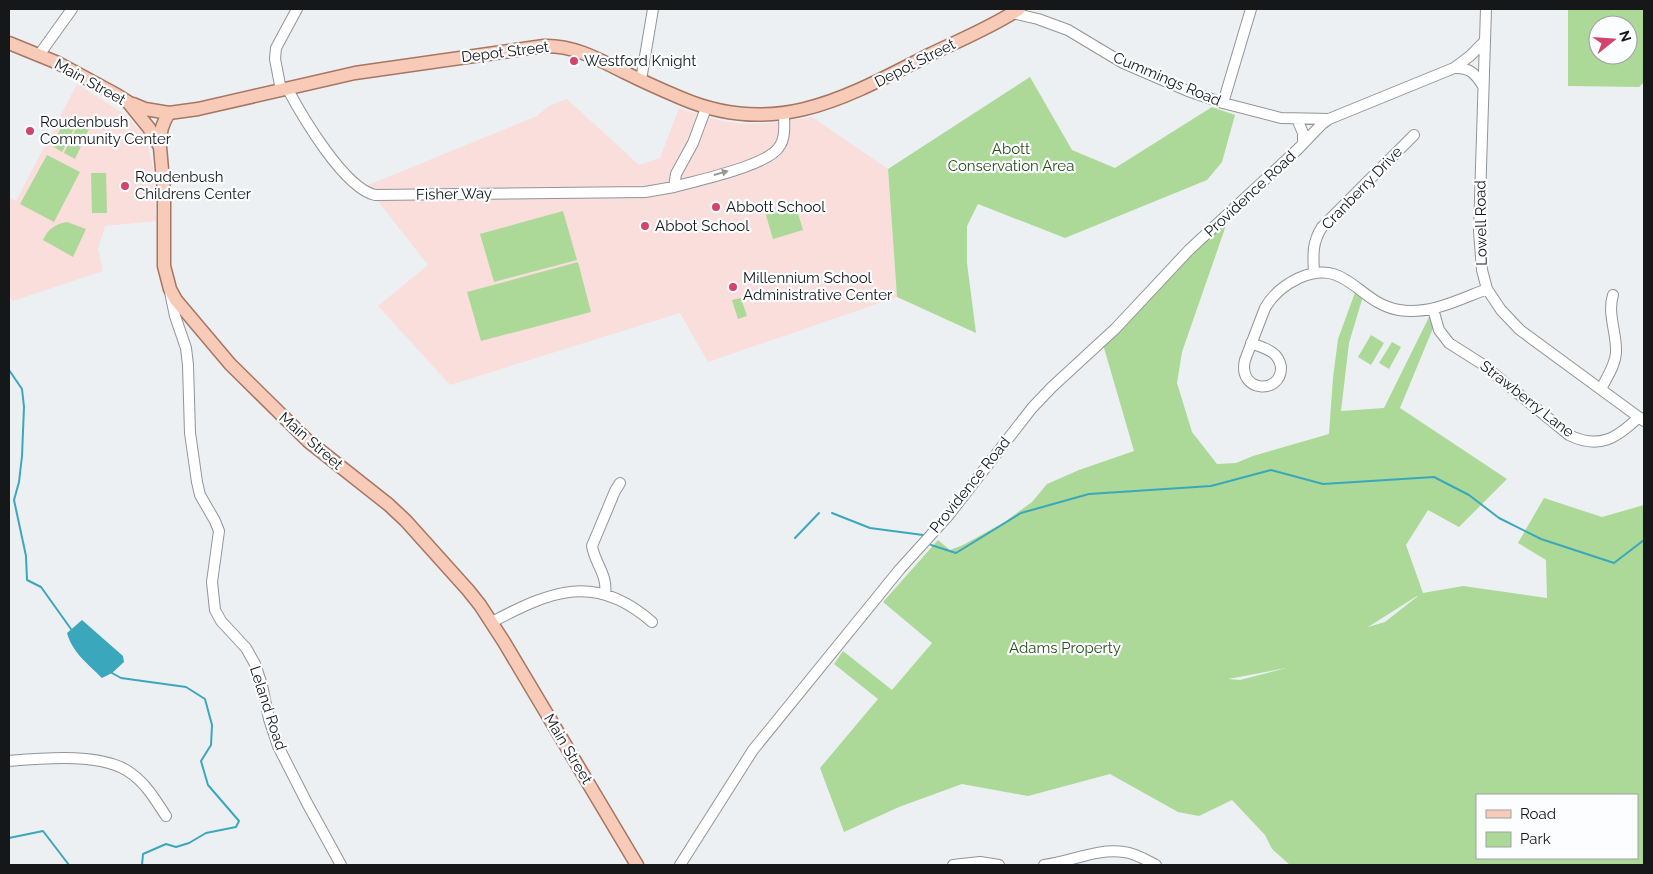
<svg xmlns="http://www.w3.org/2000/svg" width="1653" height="874" viewBox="0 0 1653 874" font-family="Raleway,sans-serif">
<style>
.education{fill:#f9dedb}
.green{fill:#acd997;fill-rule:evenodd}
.water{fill:#3ba7bd}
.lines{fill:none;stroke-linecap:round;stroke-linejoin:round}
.stream{stroke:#3ba7bd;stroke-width:2}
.minor-casing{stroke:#929598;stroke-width:12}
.major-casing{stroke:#a67663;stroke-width:15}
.minor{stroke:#fff;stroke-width:10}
.major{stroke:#f8cbb9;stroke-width:12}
.oneway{fill:#969797}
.poi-dot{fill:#d3446d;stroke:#fbfdff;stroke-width:2}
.labels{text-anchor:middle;stroke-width:4.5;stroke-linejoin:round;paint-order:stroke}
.street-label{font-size:15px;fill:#161718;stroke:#fbfdff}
.poi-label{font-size:15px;fill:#161718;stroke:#fbfdff;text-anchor:start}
.park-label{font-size:15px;fill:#2c4f17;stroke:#fbfdff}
</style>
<rect width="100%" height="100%" fill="#ecf0f3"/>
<path class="education" d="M77,84l49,31 16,18 5,10 6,24 3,54 -51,5 -7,23 5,22 -90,30 -4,-6v-97l7,3z
M567,99l72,66 21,-7 19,-50 39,12 23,4 31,-1 40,-6 76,52 9,128 -189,65 -28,-49 -230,72 -72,-79 50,-41 -62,-79 171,-70 12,-10z"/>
<path class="green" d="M1568,9h76v73l-5,5 -71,-1zM1598,25h30v30h-30z
M1030,77l42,73 43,18 97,-61 23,8 -13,47 -15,18 -142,58 -87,-34 -11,22v37l9,70 -79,-36 -9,-128z
M66,117l11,6 -15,29 -10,-6z
M78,124l11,5 -14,30 -11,-6z
M47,155l33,17 -26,50 -34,-18z
M91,173h15l1,40h-15z
M795,203l8,27 -30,9 -8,-27z
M563,211l14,49 -83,22 -14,-48z
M1231,211l-49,141 -5,31 15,49 25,32 19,-1 17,-7 76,-22 4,-56 5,-39 19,-52 7,6 -15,50 -8,68 43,-3 49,-99 3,12 -36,87 107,71 -48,48 -31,-17 -22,35 17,48 40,-7 84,12 -1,-38 -28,-17 26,-45 58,19 42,-12v360h-354l-18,-16 -7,-14 -33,-35 -33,16 -21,-4 -68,-38 -82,22 -66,-12 -63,23 -55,25 -24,-64 58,-69 -44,-35 9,-13 49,39 40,-47 -49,-41 55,-62 12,10 13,-5 40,-22 29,-21 15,-18 32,-14 55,-19 -32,-110zM1418,596l-33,26 -17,5 49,-31zM1286,668l-46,12 -12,-1zM1477,795h160v63h-160z
M67,222l19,7 -13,28 -30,-17c5,-11 12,-16 24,-18z
M578,262l13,50 -110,29 -14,-49z
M741,298l6,18 -9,3 -6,-19z
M1371,335l13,8 -13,22 -13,-8z
M1392,342l9,5 -12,22 -10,-6z"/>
<path class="water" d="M82,620l41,36 1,6 -12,11 -10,5c-14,-14 -30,-26 -35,-45z"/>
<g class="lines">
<path class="stream" d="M9,370l13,19 2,18 -2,49 -3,26 -5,18 12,56 1,24 14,7 30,42
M832,513l38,15 53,7
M795,538l24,-25
M931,545l25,8 65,-40 68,-19 122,-8 60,-16 52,14 111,-7 35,18 30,23 42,21 73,24 30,-23
M112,673l9,5 65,9 19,12 7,26 -1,20 -10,16 7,24 31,36 -3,6 -30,6 -17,10 -13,4 -10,-3 -23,10 -1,11
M9,838l34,-7 26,34"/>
<g class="minor-casing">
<path id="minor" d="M1486,9l-7,222 3,39 5,19 14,21 19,20 124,91
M1012,13l26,6 30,11 55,33 65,28 35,12 58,15 48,1
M39,55l33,-46
M1454,68c15,-1 21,5 29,18
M641,80l12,-71
M287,88c15,28 57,100 88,107l270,-3 29,-5 2,-13 17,-31 13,-35
M281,90l-6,-31 1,-11 21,-39
M1223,103l28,-94
M1297,119l6,14v10
M674,187c24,-7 93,-21 105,-40 7,-9 5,-23 5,-34
M1314,273c-1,-19 -2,-30 8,-46l92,-92
M170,292l5,24 11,32 2,17 2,68 7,49 3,13 15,26 4,10 -7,51 3,28 6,11 25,27 9,16 7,21 7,34 9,27 29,57 34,62
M1433,309l6,21 10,13 33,21 87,71c30,15 48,3 70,-18
M1251,343c7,3 16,5 22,10 4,3 7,8 8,14 1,28 -44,26 -36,-7l20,-52c8,-14 19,-23 34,-30 49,-21 58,25 100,32 31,5 59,-10 88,-21
M1601,389c6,-12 14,-23 15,-36 1,-20 -9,-39 -3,-58
M605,594c3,-19 -10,-30 -13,-48l23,-55 5,-8
M492,622c59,-31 103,-50 160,0
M9,761c34,-3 96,-9 123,13 15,11 24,27 34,42
M680,865l73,-115 147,-181 48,-53 84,-108 20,-21 63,-58 74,-79 108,-100 25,-26 7,-5 125,-51 16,-12 15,-15
M953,865l27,-3 19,3
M1044,865c27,-3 52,-17 80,-13 11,1 22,8 32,13"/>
</g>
<g class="major-casing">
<path id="major" d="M9,43l49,20 59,32 11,7 21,26 11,19 4,45v74l6,23 6,11 54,64 78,77 81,64 17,16 62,69 12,15 24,37 133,223
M133,104l12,5 24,4
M160,145c0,-13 2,-21 9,-32l29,-4 157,-36 189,-27c30,-1 56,14 82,27 18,9 36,17 55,25 95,41 166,-1 250,-44 29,-14 61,-27 88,-45"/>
</g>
<use href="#minor" class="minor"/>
<use href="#major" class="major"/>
</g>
<defs><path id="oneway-solid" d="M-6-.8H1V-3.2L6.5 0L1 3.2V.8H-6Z" transform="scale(1.25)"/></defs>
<use class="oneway" href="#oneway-solid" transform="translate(721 173) rotate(-16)"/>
<g class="poi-dot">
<circle cx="574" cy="61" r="5"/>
<circle cx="30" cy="131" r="5"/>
<circle cx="125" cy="186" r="5"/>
<circle cx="716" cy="207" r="5"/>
<circle cx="645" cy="226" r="5"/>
<circle cx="733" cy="287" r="5"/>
</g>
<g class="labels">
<g class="street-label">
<text transform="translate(505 52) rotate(-7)" y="5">Depot Street</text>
<text transform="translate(915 63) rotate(-27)" y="5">Depot Street</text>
<text transform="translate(1167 79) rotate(23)" y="5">Cummings Road</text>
<text transform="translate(90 82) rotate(29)" y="5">Main Street</text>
<text transform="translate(1362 188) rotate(-46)" y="5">Cranberry Drive</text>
<text transform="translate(454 194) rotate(-1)" y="5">Fisher Way</text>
<text transform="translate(1250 194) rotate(-43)" y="5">Providence Road</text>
<text transform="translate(1481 223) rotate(-91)" y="5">Lowell Road</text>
<text transform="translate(1527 399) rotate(38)" y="5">Strawberry Lane</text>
<text transform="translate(311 441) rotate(41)" y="5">Main Street</text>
<text transform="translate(970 485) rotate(-51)" y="5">Providence Road</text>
<text transform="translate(268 708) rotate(72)" y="5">Leland Road</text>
<text transform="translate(568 749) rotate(59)" y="5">Main Street</text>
</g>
<g class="poi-label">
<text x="584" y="66">Westford Knight</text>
<text x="40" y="127">Roudenbush<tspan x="40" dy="17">Community Center</tspan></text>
<text x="135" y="182">Roudenbush<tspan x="135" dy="17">Childrens Center</tspan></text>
<text x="726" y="212">Abbott School</text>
<text x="655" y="231">Abbot School</text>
<text x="743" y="283">Millennium School<tspan x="743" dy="17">Administrative Center</tspan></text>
</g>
<g class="park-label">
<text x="1011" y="154">Abott<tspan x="1011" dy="17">Conservation Area</tspan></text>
<text x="1065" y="653">Adams Property</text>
</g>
</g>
<rect width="1653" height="874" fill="none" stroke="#161718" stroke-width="20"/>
<rect x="1476" y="794" width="162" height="65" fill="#fbfdff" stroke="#9fa1a3"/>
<rect x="1486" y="810" width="25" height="8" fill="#f8cbb9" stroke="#9fa1a3"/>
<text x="1520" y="819" font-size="15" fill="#161718">Road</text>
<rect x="1486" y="832" width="25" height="15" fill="#acd997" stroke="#9fa1a3"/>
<text x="1520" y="844" font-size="15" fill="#161718">Park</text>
<g transform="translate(1613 40) rotate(73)"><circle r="24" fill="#fbfdff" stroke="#9fa1a3"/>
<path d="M0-4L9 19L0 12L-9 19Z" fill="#d3446d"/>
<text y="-8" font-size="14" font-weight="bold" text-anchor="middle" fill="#161718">N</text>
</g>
</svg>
